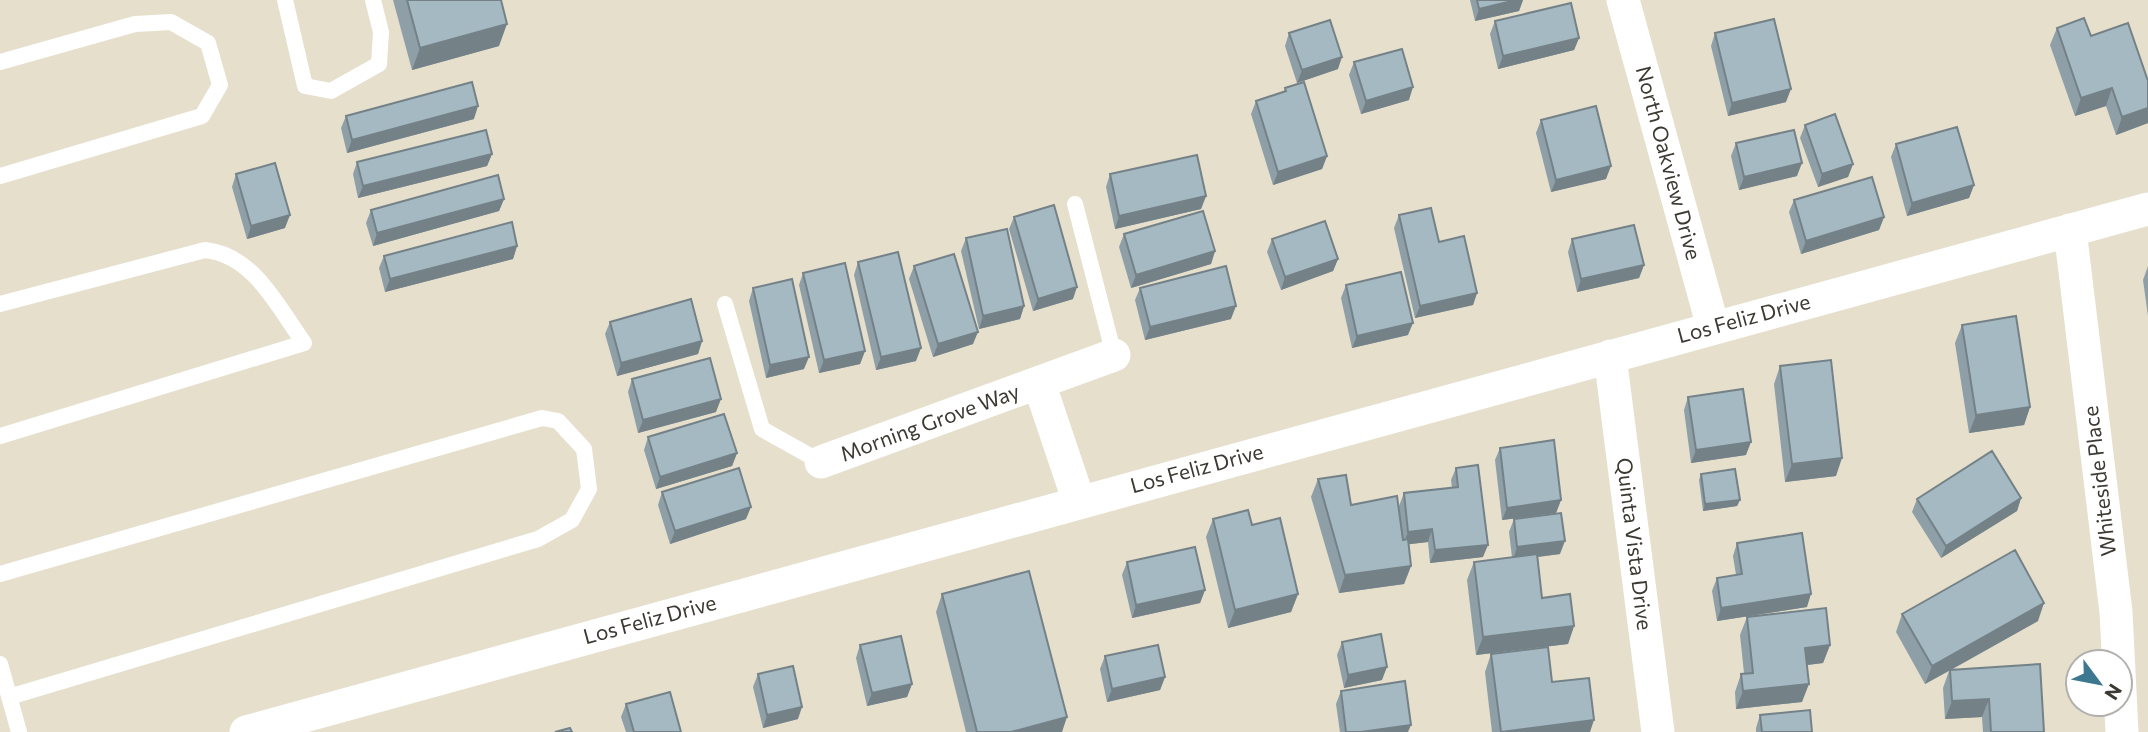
<svg xmlns="http://www.w3.org/2000/svg" width="2148" height="732" viewBox="0 0 2148 732" font-family="Commissioner,sans-serif">
<style>
.lines{fill:none;stroke-linecap:round;stroke-linejoin:round}
.service{stroke:#fff;stroke-width:16}
.minor{stroke:#fff;stroke-width:33}
.wall{fill:#8e9fa8}
.shaded-wall{fill:#748288}
.building{fill:#a5b9c3;stroke:#748288;stroke-width:2}
.labels{text-anchor:middle;stroke-width:5;stroke-linejoin:round;paint-order:stroke}
.street-label{font-size:21px;fill:#3c3932;stroke:#fff}
</style>
<rect width="100%" height="100%" fill="#e5dfcc"/>
<g class="lines">
<path class="service" d="M285,0l20,86 26,5 48,-27 2,-32 -8,-32
M0,62l135,-38 36,-2 37,21 12,42 -18,31 -202,60
M1075,204l39,151
M0,304l205,-54c49,5 73,57 99,93l-304,93
M725,304l37,125 59,33
M0,574l542,-156 16,3 26,28 5,40 -17,31 -34,19 -529,158
M0,664l19,68"/>
<path class="minor" d="M1623,0l90,327
M2070,230l46,382 6,120
M1610,356l48,376
M1039,383l40,119
M821,462l293,-107
M246,732l1902,-523"/>
</g>
<path class="wall" d="M393,0h108l-2,46 -87,24z
M1470,0h53l-4,11 -44,10z
M1495,21l84,17 -5,12 -76,19 -8,-35z
M2057,28l34,8 57,45v42l-32,12 -10,-29 -31,10 -25,-71z
M1289,33l49,36 -41,14 -12,-37z
M1715,33l71,69 -58,14 -17,-70z
M1354,62l55,38 -48,14 -12,-39z
M1285,88l42,68 -5,13 -49,16 -22,-71 5,-13 28,-9z
M346,116l128,3 -127,34 -6,-25z
M1541,120l65,59 -55,13 -15,-59z
M1805,125l48,39 -5,13 -30,10 -18,-49z
M1736,143l61,33 -58,14 -8,-34z
M1896,144l78,41 -5,13 -62,18 -16,-59z
M492,154l-5,12 -129,32 -5,-24 4,-12z
M236,174l49,54 -38,11 -15,-52z
M1110,174l96,22 -5,13 -86,20 -9,-42z
M504,199l-5,12 -126,35 -7,-23 5,-13z
M1794,200l90,17 -5,13 -78,24 -12,-42z
M1399,215l78,78 -4,12 -58,13 -21,-90z
M1014,217l59,82 -40,12 -24,-82z
M1124,234l91,17 -4,13 -80,24 -12,-41z
M966,238l58,68 -4,13 -41,10 -18,-78z
M1272,239l66,20 -5,12 -52,19 -14,-38z
M1572,239l72,26 -5,13 -62,14 -9,-40z
M517,246l-4,13 -128,33 -6,-24 5,-12z
M858,262l58,99 -40,9 -22,-95z
M914,266l59,78 -40,13 -24,-78z
M2148,266v50l-5,-36z
M803,273l62,78 -5,13 -41,9 -20,-88z
M1346,285l62,50 -56,13 -11,-50z
M753,288l51,81 -38,9 -17,-77z
M1140,288l91,31 -86,21 -10,-40z
M610,322l92,19 -4,13 -81,22 -12,-42z
M1962,325l68,82 -6,18 -55,8 -14,-90z
M1780,366l56,110 -51,6 -11,-98z
M632,379l84,33 -78,21 -10,-41z
M1688,397l58,58 -55,8 -7,-53z
M648,437l89,16 -5,13 -76,23 -12,-39z
M1500,448l61,52 -5,13 -54,7 -7,-60z
M1456,468l27,89 -53,6 -2,-21 -19,2 2,22 -7,18 -65,9 -28,-96 7,-18 33,26 48,1 5,-13 48,-5 -1,-8z
M1701,474l39,26 -3,6 -34,5 -4,-31z
M662,492l84,27 -76,25 -12,-39z
M2021,498l-4,13 -76,47 -29,-46 5,-13z
M1213,519l39,6 46,69 -7,18 -63,16 -22,-91z
M1514,519l46,35 -22,3 4,41 32,28 -6,18 -92,11 -9,-75 7,-18 38,-5 -3,-25z
M1737,543l70,64 -90,14 -5,-30 5,-13 19,-3 -3,-19z
M1127,562l78,28 -5,13 -68,15 -10,-43z
M942,594l120,138h-96l-30,-120z
M1902,614l136,7 -87,49 93,62h-61l-1,-15 -37,2 -2,-31 6,-17 -24,13 -29,-52z
M1747,617l83,28 -7,18 -16,2 -5,37 -66,7 -1,-17 6,-18 3,-1 -4,-38z
M1342,642l40,38 -38,8 -7,-33z
M860,645l52,39 -5,13 -40,9 -11,-48z
M1491,654l61,28 38,50h-98l-7,-60z
M1105,656l60,21 -5,13 -53,12 -7,-33z
M758,674l40,45 -35,9 -10,-41z
M1341,691l67,41h-68l-4,-28z
M626,704l55,28h-55l-5,-15z
M1760,715l52,17h-56v-4z"/>
<path class="shaded-wall" d="M1516,0h7l-4,11 -44,10 4,-12z
M507,24l-8,22 -87,24 8,-22z
M1579,38l-5,12 -76,19 5,-13z
M1342,57l-4,12 -41,14 5,-13z
M1413,87l-4,13 -48,14 5,-13z
M2112,88l-6,18 -31,10 6,-18z
M1791,89l-5,13 -58,14 4,-13z
M478,106l-4,13 -127,34 5,-13z
M2148,108v15l-32,12 6,-18z
M492,154l-5,12 -129,32 5,-12z
M1327,156l-5,13 -49,16 5,-13z
M1802,163l-5,13 -58,14 5,-13z
M1853,164l-5,13 -30,10 4,-13z
M1611,166l-5,13 -55,13 5,-12z
M1974,185l-5,13 -62,18 5,-13z
M1206,196l-5,13 -86,20 4,-13z
M504,199l-5,12 -126,35 4,-13z
M290,215l-5,13 -38,11 4,-13z
M1884,217l-5,13 -78,24 5,-13z
M517,246l-4,13 -128,33 5,-13z
M1215,251l-4,13 -80,24 5,-13z
M1338,259l-5,12 -52,19 4,-13z
M1644,265l-5,13 -62,14 4,-13z
M1077,287l-4,12 -40,12 5,-12z
M1477,293l-4,12 -58,13 5,-12z
M1024,306l-4,13 -41,10 4,-13z
M1236,306l-5,13 -86,21 5,-13z
M1413,323l-5,12 -56,13 5,-12z
M978,332l-5,12 -40,13 5,-13z
M702,341l-4,13 -81,22 4,-13z
M921,348l-5,13 -40,9 5,-13z
M865,351l-5,13 -41,9 5,-13z
M809,357l-5,12 -38,9 4,-13z
M721,399l-5,13 -78,21 5,-13z
M2030,407l-6,18 -55,8 7,-18z
M1751,442l-5,13 -55,8 5,-13z
M737,453l-5,13 -76,23 4,-12z
M1842,458l-6,18 -51,6 7,-18z
M2021,498l-4,13 -76,47 5,-12z
M1561,500l-5,13 -54,7 5,-12z
M1740,500l-3,6 -34,5 2,-7z
M751,507l-5,12 -76,25 5,-13z
M1432,529l-4,13 -25,3 5,-13z
M1565,541l-5,13 -47,6 4,-13z
M1488,545l-5,12 -53,6 5,-13z
M1411,566l-7,18 -65,9 6,-18z
M1205,590l-5,13 -68,15 4,-13z
M1298,594l-7,18 -63,16 7,-18z
M1811,594l-4,13 -90,14 4,-13z
M2044,603l-6,18 -113,63 7,-18z
M1574,626l-6,18 -92,11 7,-18z
M1830,645l-7,18 -24,3 6,-18z
M1387,667l-5,13 -38,8 4,-13z
M1165,677l-5,13 -53,12 5,-13z
M912,684l-5,13 -40,9 5,-13z
M1809,684l-7,18 -66,7 7,-18z
M1989,699l-7,18 -37,2 7,-18z
M802,707l-4,12 -35,9 4,-13z
M1067,717l-5,15h-51z
M1594,720l-4,12h-89z
M1411,725l-3,7h-47z"/>
<path class="building" d="M407,0h94l6,24 -87,24z
M1477,0h39l-37,9z
M1571,3l8,35 -76,18 -8,-35z
M2084,18l7,18 37,-13 20,58v27l-26,9 -10,-29 -31,10 -24,-70z
M1774,19l17,70 -59,14 -17,-70z
M1330,20l12,37 -40,13 -13,-37z
M1402,49l11,38 -47,14 -12,-39z
M472,82l6,24 -126,34 -6,-24z
M1304,82l23,74 -49,16 -22,-71 30,-10 -1,-3z
M1596,106l15,60 -55,14 -15,-60z
M1835,114l18,50 -31,10 -17,-49z
M1957,127l17,58 -62,18 -16,-59z
M486,130l6,24 -129,32 -6,-24z
M1794,130l8,33 -58,14 -8,-34z
M1197,155l9,41 -87,20 -9,-42z
M275,163l15,52 -39,11 -15,-52z
M498,175l6,24 -127,34 -6,-23z
M1872,177l12,40 -78,24 -12,-41z
M1054,205l23,82 -39,12 -24,-82z
M1431,208l8,34 25,-6 13,57 -57,13 -21,-91z
M1203,211l12,40 -79,24 -12,-41z
M1325,221l13,38 -53,18 -13,-38z
M512,222l5,24 -127,33 -6,-23z
M1634,225l10,40 -63,14 -9,-40z
M1007,229l17,77 -41,10 -17,-78z
M898,252l23,96 -40,9 -23,-95z
M954,254l24,78 -40,12 -24,-78z
M845,263l20,88 -41,9 -21,-87z
M1226,266l10,40 -86,21 -10,-39z
M1401,272l12,51 -56,13 -11,-51z
M792,279l17,78 -39,8 -17,-77z
M691,299l11,42 -81,22 -11,-41z
M2016,316l14,91 -54,8 -14,-90z
M710,358l11,41 -78,21 -11,-41z
M1831,360l11,98 -50,6 -12,-98z
M1743,389l8,53 -55,8 -8,-53z
M724,414l13,39 -77,24 -12,-40z
M1554,440l7,60 -54,8 -7,-60z
M1992,451l29,47 -75,48 -29,-47z
M1478,465l10,80 -53,5 -3,-21 -24,3 -4,-39 54,-6 -2,-19z
M739,468l12,39 -76,24 -13,-39z
M1735,469l5,31 -35,4 -4,-30z
M1346,475l5,30 46,-9 6,44 5,-1 3,27 -66,9 -27,-96z
M1248,510l4,15 28,-7 18,76 -63,16 -22,-91z
M1561,513l4,28 -48,6 -3,-28z
M1802,533l9,61 -90,14 -4,-30 25,-4 -5,-31z
M1195,547l10,43 -69,15 -9,-43z
M2015,550l29,53 -112,63 -30,-52z
M1537,554l5,44 28,-4 4,32 -91,11 -9,-75z
M1029,571l38,146 -56,15h-34l-35,-138z
M1826,608l4,37 -25,3 4,36 -66,7 -2,-17 12,-1 -6,-56z
M1381,634l6,33 -39,8 -6,-33z
M901,636l11,48 -40,9 -12,-48z
M1158,645l7,32 -53,12 -7,-33z
M1548,647l4,35 37,-4 5,42 -93,12 -10,-78z
M2040,664l4,68h-53l-2,-33 -37,2 -2,-31z
M793,666l9,41 -35,8 -9,-41z
M1405,681l6,44 -50,7h-15l-5,-41z
M670,692l11,40h-47l-8,-28z
M1810,710l2,22h-50l-2,-17z
M570,728l2,4h-17z"/>
<g class="labels">
<g class="street-label">
<text transform="translate(1668 163) rotate(75)" y="7">North Oakview Drive</text>
<text transform="translate(1744 319) rotate(-15)" y="7">Los Feliz Drive</text>
<text transform="translate(930 423) rotate(-20)" y="7">Morning Grove Way</text>
<text transform="translate(1197 469) rotate(-15)" y="7">Los Feliz Drive</text>
<text transform="translate(2100 481) rotate(-97)" y="7">Whiteside Place</text>
<text transform="translate(1634 544) rotate(83)" y="7">Quinta Vista Drive</text>
<text transform="translate(650 620) rotate(-15)" y="7">Los Feliz Drive</text>
</g>
</g>
<g transform="translate(2099 683) rotate(122)"><circle r="33" fill="#ffffff" stroke="#b1b0ad" stroke-width="2"/>
<path d="M0-5L12 26L0 18L-12 26Z" fill="#3d7790"/>
<text y="-10" font-size="19" font-weight="bold" text-anchor="middle" fill="#3c3932">N</text>
</g>
</svg>
